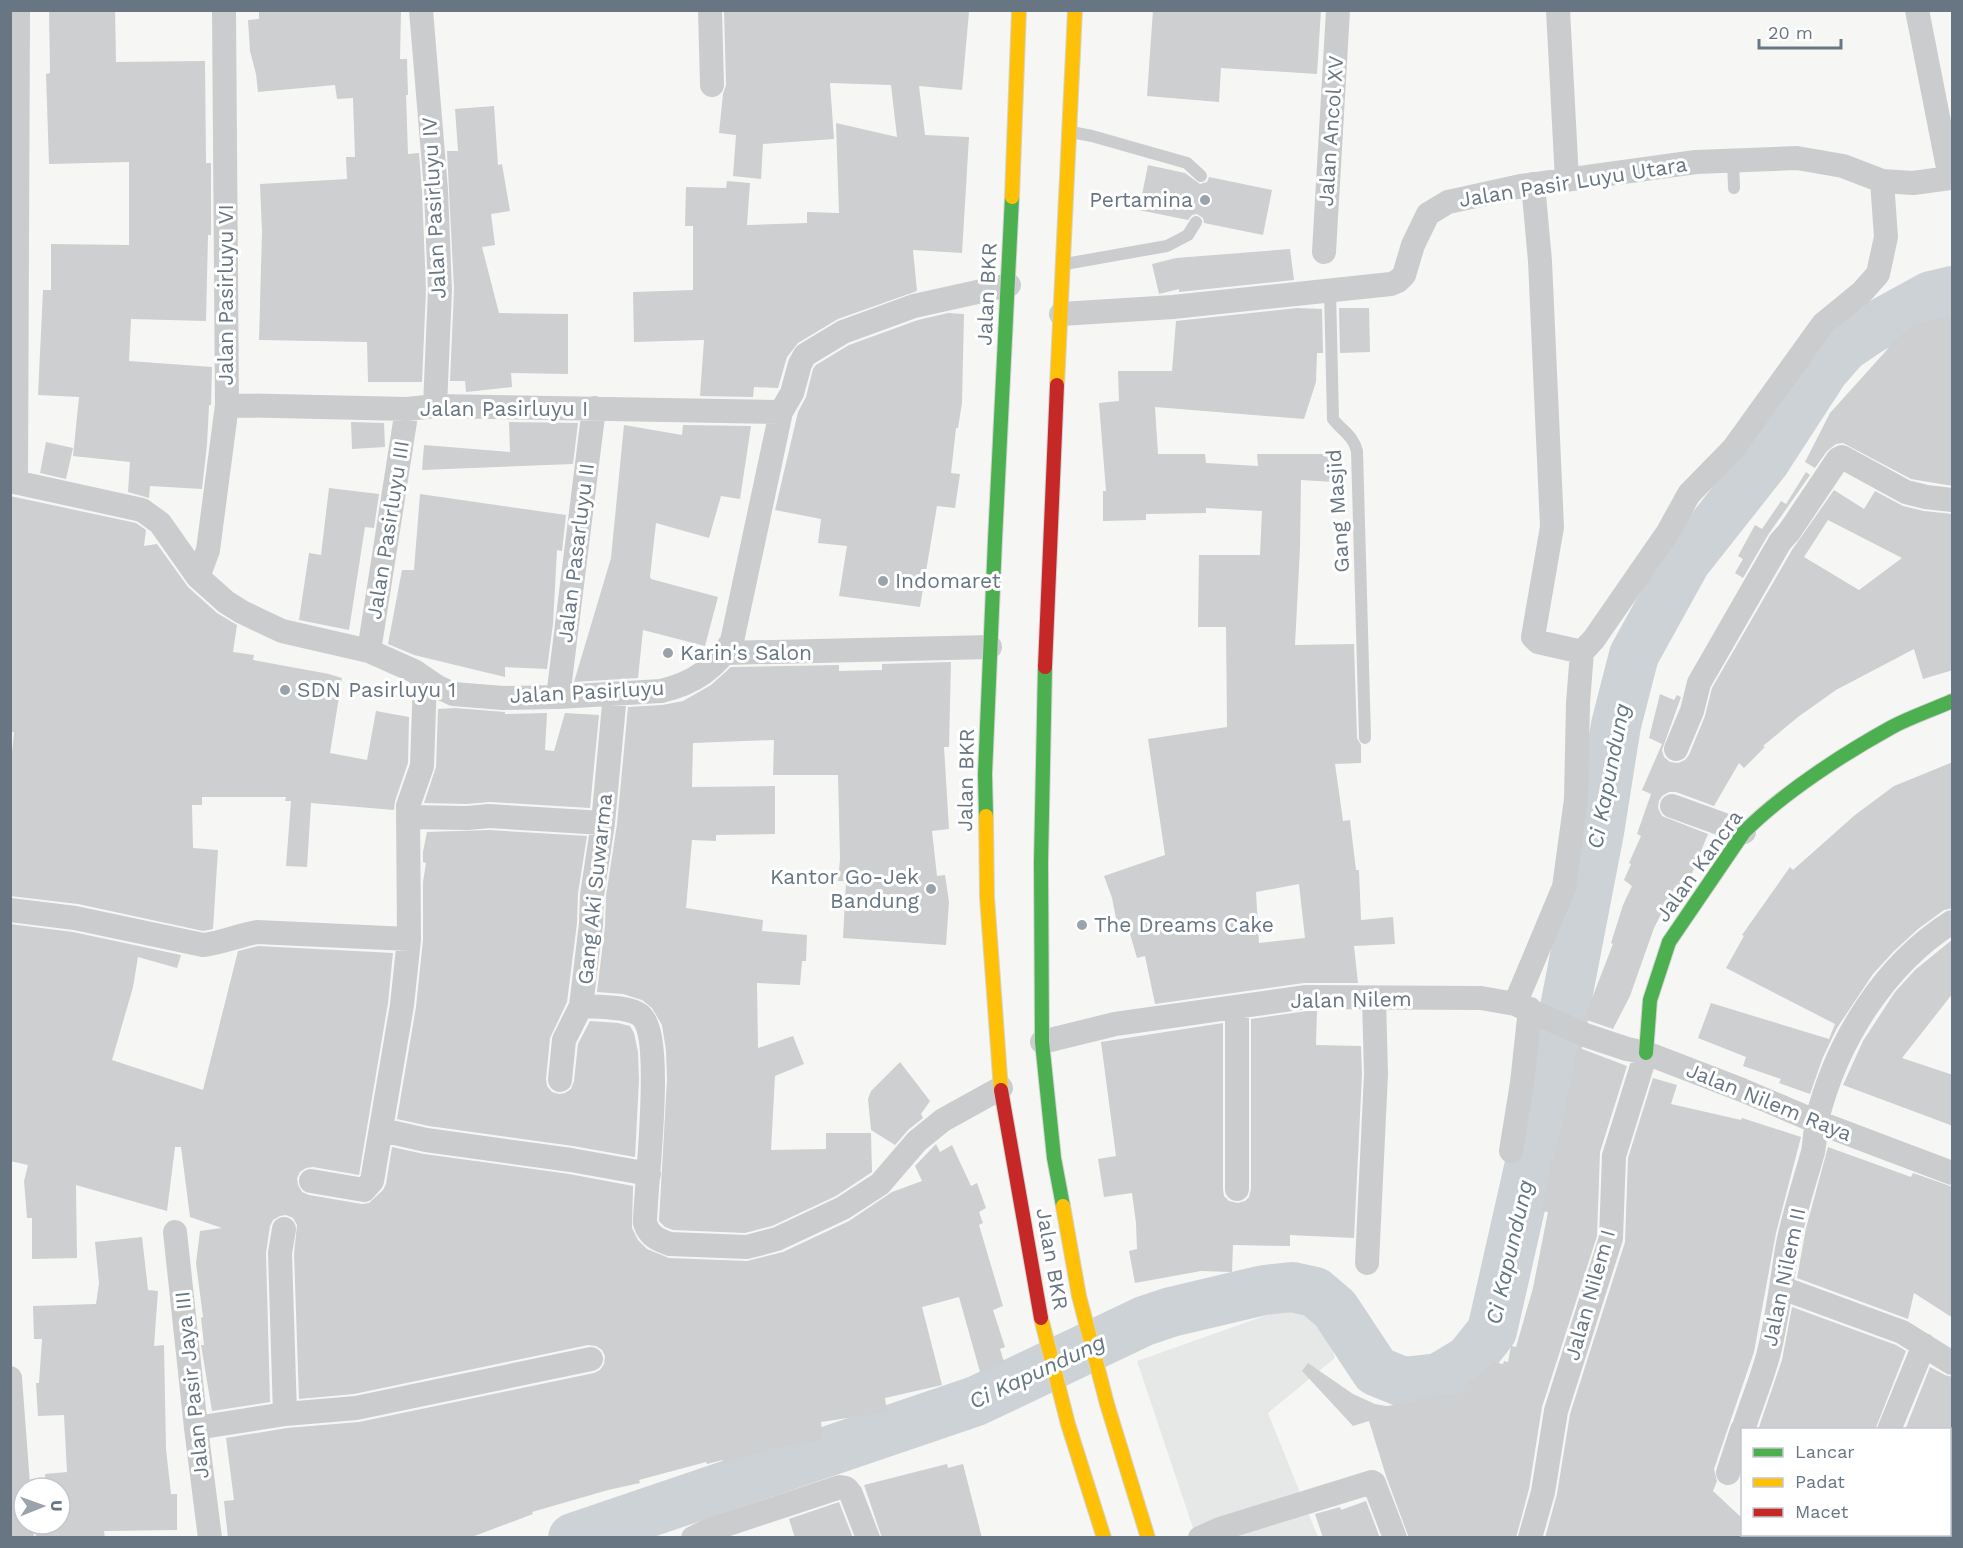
<svg xmlns="http://www.w3.org/2000/svg" width="1963" height="1548" viewBox="0 0 1963 1548" font-family="'Work Sans',sans-serif">
<style>
.built{fill:#e6e8e8}
.water{fill:#ccd2d6}
.lines{fill:none;stroke-linecap:round;stroke-linejoin:round}
.river{stroke:#ccd2d6;stroke-width:50}
.building{fill:#cdcfd0;fill-rule:evenodd}
.fast-casing{stroke:#d3d4d4;stroke-width:16}
.slow-casing{stroke:#d3d4d4;stroke-width:16}
.jam-casing{stroke:#d3d4d4;stroke-width:16}
.lane{stroke:#cbcccd;stroke-width:12}
.street{stroke:#cbcccd;stroke-width:24}
.fast{stroke:#4caf50;stroke-width:14}
.slow{stroke:#ffc107;stroke-width:14}
.jam{stroke:#c62828;stroke-width:14}
.poi-dot{fill:#9aa3ab;stroke:#fff;stroke-width:2}
.labels{text-anchor:middle;stroke-width:6;stroke-linejoin:round;paint-order:stroke}
.street-label{font-size:21px;fill:#687683;stroke:#fff}
.poi-label{font-size:21px;fill:#687683;stroke:#fff;text-anchor:start}
.water-label{font-size:22px;font-style:italic;fill:#63777f;stroke:#fff}
</style>
<rect width="100%" height="100%" fill="#f6f6f5"/>
<path class="built" d="M1318,1297l17,61 -67,55 50,124h-122l-59,-176z"/>
<path class="water" d="M1952,274v31l-17,6 -56,27 -10,-8 -5,-10 51,-36z"/>
<g class="lines">
<path class="river" d="M573,1538l403,-137 168,-80 27,-9 93,-22 28,-3 23,5 20,17 41,62 27,11 36,-4 30,-18 23,-29 71,-313 36,-186 17,-107 18,-70 52,-94 79,-100 59,-91 20,-23 25,-17 62,-34 21,-5"/>
</g>
<path class="building" d="M49,10h66l1,52 89,-1 1,102h5v72h-3l-2,86 -75,-2 -2,42 83,6 -1,38h-2l-2,40 -5,44 -52,-3 -1,12 -21,-6 2,-30 -57,-6 6,-59 -41,-2 5,-105h8v-46l78,1v-83l-80,2 -3,-90 4,-1z
M259,10h142l-1,49h7l1,36h-2l2,59 11,-1 3,38 4,99 -4,92h-54l-1,-40 -108,-2 3,-108 -2,-48 87,-5 -1,-22h9l-2,-59 -16,1 -2,-14 -77,7 -2,-18 -6,-23 -2,-31 11,-1z
M724,10h224l21,2 -7,78 -43,-4 6,49 44,2 -7,116 -49,-3 4,41 -79,28 -40,24 -11,14 -9,31 -24,-1 -1,10 -53,-1 4,-56 -70,2 -1,-50 60,-2v-64h-8l1,-39 40,1 1,-7 23,2 -3,42 60,-2v-11l32,1 -3,-90 61,14 -6,-52 -61,-2 4,56 -71,5 -2,35 -28,-3 3,-41 -17,-2 4,-39 3,-9z
M1153,10h168l-4,64 -96,-6 -2,34 -72,-6z
M494,106l4,59 4,-1 8,47 -19,3 4,31 -13,2 17,66 69,1v60l-57,-1 1,14 -46,5 -1,-11h-15l4,-92 -7,-138h11l-3,-42z
M1148,165l37,8 15,11 7,-2 2,-5 63,13 -9,45 -59,-12 -1,-5 -6,-4 -5,1 -4,5 -49,-10z
M1290,249l4,31 -115,12v-3l-20,5 -7,-30 24,-6z
M1297,308l25,1 1,44h-6l-1,29 -12,37 -149,-12 3,47h47l1,9 52,3 -1,-12h79l-2,28 -33,-2 -1,68 -5,97 59,-1 3,94 4,7v18l-26,1 8,57 7,-1 6,50h3l2,50 32,-3 2,27 -41,2 4,37h-54l-149,21 -10,-48 -8,2 -11,-38 -9,3 -5,-25 -8,-22 61,-21 -17,-116 79,-12 -1,-100h-28l1,-72h61l2,-44 -56,-3v5l-60,1v6l-43,1v-30h3l-7,-88 20,-2 -1,-30h54l4,-50zM1299,884l6,54 -46,5 -3,-51z
M1339,308h30l1,44 -30,1z
M948,313l16,1 -2,89 -4,25h-2l-5,45 9,1 -5,34 -18,-2 -17,101 -81,-11 8,-50 -29,-3 3,-24 -46,-9 23,-98 8,-15 7,-28 3,-4 33,-20 69,-25z
M1953,315v171l-42,-7 -68,-36 -7,1 -9,7 -12,17 -10,-6 25,-49 64,-71 18,-17z
M351,422l33,1 1,24 -33,2z
M509,422l69,1 -5,41 -151,6 2,-25 86,7z
M624,425l58,10 1,-10 68,1 -11,73 -19,-3 -12,42 -53,-15 -6,54 1,2 67,18 -13,49 -62,-16 -5,48 -64,4 37,-124z
M46,442l27,6 -7,31 -26,-6z
M1806,472l4,3 -42,60 -25,43 -8,-5 8,-14 -5,-3 17,-31 7,4 19,-28 5,3z
M329,488l50,6 -5,34 -9,-1 -16,103 -50,-10 10,-67 12,2z
M1834,490l30,19 11,-18 28,15 21,5 29,3v156l-30,9 -9,-30 -78,41 -38,27 -35,29 2,1 -21,21 -5,-5 -25,43 -38,-14h-7l-7,4 -3,5 -1,7 4,8 46,18 -17,42 -9,14 -7,-3 -21,41 -24,68 -17,33 -29,-10 29,-75 -2,-1 12,-38 9,-19 -8,-6 7,-16 -2,-1 12,-27 -4,-2 14,-40 -9,-4 20,-46 -13,-6 11,-44 14,6 3,-5 4,2 -19,53 2,7 6,5 8,1 7,-3 4,-5 16,-39 7,-28 80,-138zM1828,520l74,38 -43,32 -55,-33z
M420,494l146,21 -4,36 -5,-1 -4,74 -6,45 -42,-2v10l-91,-22 -26,-11 14,-74h12z
M10,496l126,27 10,7 -2,16 13,-2 31,43 29,26 20,12 -4,27 21,3 -1,5 76,14 13,4 -12,75 37,7 9,-49 33,6 -1,46 -13,38 -1,9 -83,-7 -4,64 -21,-1 5,-65h-6l1,-4h-84v8h-10l1,43 25,2 -5,79 -10,2 -125,-27 -68,-8v-122l4,-42h-4z
M951,662l-2,85h-5l5,82 -17,2 5,45 8,-1 4,27 -3,43 -103,-7 3,-57h-8l2,-22 -2,-84h-65l1,-35 -81,3 -1,44 83,-1v48l-59,1v6l-24,-1 -6,68 77,12 -1,11 45,4 -1,26h-4l-2,24 -43,-2 1,65 35,-12 11,28 -29,12 -4,74 55,-1v-16h45l1,39 -36,24 -64,30 -27,7 -72,-3 -8,-3 -6,-6 8,-141 -1,-30 -4,-25 -10,-17 -10,-8 -19,-6 -26,-2 8,-66 1,-30 11,-72 11,-117 34,-2 21,-4 28,-16 20,-18 108,-2v6l43,-1v-6z
M455,708l50,4v2l42,-1 -2,37 9,1 11,-38 34,2 -9,93 -100,-6 -24,2 -42,-1 12,-36 2,-58z
M1953,762v146l-9,2 -26,19 -24,22 -21,23 -36,54 -14,29 -13,37 -31,-11 2,-4 -38,-13 3,-9 -48,-19 13,-35 118,36 6,-15 -109,-56 18,-32 -2,-1 48,-68 3,3 62,-55 39,-29z
M489,830l98,6 -9,57 -1,30 -10,79 -17,36 -4,41 1,7 5,6 7,2 6,-1 6,-4 3,-8 4,-37 12,-23 28,2 12,3 4,7 4,19 1,28 -4,77 -62,-11 -144,-20 -32,-7 19,-112 7,-67v-58l3,-19 -3,-1v-10l4,-20z
M10,924l63,8 108,23 -4,13 -39,-11 -5,30 -21,73 91,30 35,-139 20,-5 135,7 -5,50 -29,172 -46,-8 -7,1 -6,4 -3,6 1,7 4,7 7,3 53,9 7,-1 14,-13 3,-6 6,-37 32,7 145,20 64,12 -1,42 6,12 9,9 22,9 78,3 36,-9 66,-31 43,-29 30,-11 -7,-15 21,-22 4,8 12,-7 19,41 6,-3 9,25 -7,4 4,11 -4,2 24,81 -10,4 12,37 -5,2 4,13 -24,10 -21,-75 -37,10 20,78 -57,13 2,14 -66,10 2,18 -54,9v2l-46,12v-3l-16,4 -1,-2 -67,18 1,3 -32,7 -76,22 1,2 -64,24h-241l-4,-37 10,-1 -8,-62 61,-10 72,-6 235,-49 6,-3 4,-6 1,-8 -3,-6 -6,-4 -8,-1 -234,49 -55,5 -5,-145 3,-29 -4,-7 -7,-3 -6,1 -7,4 -3,6 -4,27 4,149 -58,9 -11,-66h3l-3,-27 2,-1 -7,-54 4,-32 22,-3 -32,-11 -9,-70h-6l-8,64 -91,-26 1,73 -45,1v-41h-5l-3,-37 4,-16 -18,-4z
M1953,939v54l-51,65 51,17v51l-110,-41 20,-44 32,-49 20,-22z
M1307,1011h10l-1,34 45,1 1,28 -8,164 -64,-3v11l-57,-1 -1,27 -31,-1 -66,12 -6,-32 8,-2 -1,-26 -4,-30 -28,4 -6,-38 18,-3 -15,-114 122,-19v166l1,7 5,5 9,2 7,-2 4,-4 2,-8v-170z
M1577,1047l50,19 -27,86 -3,84 -55,171 -13,82 -13,49h-107l-23,-62 -17,-55 -16,5 -51,-55 6,-8 45,31 22,10 11,2 32,-4 -1,-4 45,-5 8,-14 4,1 19,-18 10,2 1,-3 4,1 3,-16 5,1 17,-59 15,-76 -6,-1 9,-47 13,-46z
M900,1062l30,39 -9,13 2,4 -15,12 -13,15 -24,-15 -3,-31 3,-8z
M1653,1078l24,7 -6,19 70,16 1,-2 59,19 -25,96 -22,119 -40,117 3,12 -4,10 30,28v19h-198l12,-44 13,-80 55,-172 3,-84z
M1828,1147l83,30 2,-4 40,14v131l-39,-25 -6,26 -111,-41 9,-50z
M142,1237l6,53 10,1 -4,55 10,-1 2,104 5,45h6v36l-73,1 1,7h-69l-1,-14h25v-36h-14l-1,-14 22,-2 -3,-57 -26,1 -2,-33h3l3,-44h-8l-1,-33 63,-2 3,-21 -4,-41z
M1792,1307l104,38 10,6 -31,79h-117l24,-70z
M1930,1367l15,8 8,2v53h-48z
M947,1464l1,4 15,-4 19,74h-100l-18,-53z
M1366,1501l14,37h-57l-8,-24 25,-7 1,3z
M839,1502l14,36h-58l-6,-19z"/>
<g class="lines">
<g class="fast-casing">
<path id="fast" d="M1045,667l-4,195 1,180 12,116 9,48
M986,816l-1,-42 10,-234 17,-343
M1646,1053l4,-53 19,-58 75,-110c39,-39 99,-78 148,-105 19,-10 40,-17 60,-26"/>
</g>
<g class="slow-casing">
<path id="slow" d="M1012,197l7,-187
M1057,385l18,-375
M986,816l1,81 14,193
M1063,1206l16,90 28,108 41,134
M1041,1318l27,106 36,114"/>
</g>
<g class="jam-casing">
<path id="jam" d="M1045,667l12,-282
M1001,1090l40,228"/>
</g>
<path class="lane" d="M1071,132l21,4 95,27 14,13
M1733,160l1,28
M1065,264l102,-18 21,-11 8,-13
M1330,291l3,128c9,12 20,16 24,32l8,287"/>
<path class="street" d="M421,10l15,180 4,100 -5,116
M710,10l2,75
M1558,10l9,170
M1533,184l7,77 12,266 -19,110 5,5 44,10 12,-13 74,-107 21,-38 44,-45 90,-125 39,-32 16,-18 8,-37 -4,-56
M1324,252l14,-242
M1061,314l112,-7 218,-23 7,-3 6,-6 9,-30 15,-31 20,-12 73,-16 175,-24 101,-4 46,8 39,15 31,2 37,-5 -33,-168
M227,405l180,4 28,-3 346,6
M10,481l132,29 18,13 38,54 28,25 16,10 40,19 87,20 45,20 22,15 17,8 50,4 55,-1 103,-6c31,-7 55,-22 71,-50l49,-229 11,-19 8,-29 5,-9 38,-23 71,-26 95,-21
M16,481l2,-471
M198,577l10,-27 19,-145 -3,-395
M369,651l38,-242
M725,653l265,-6
M558,697l36,-289
M1676,749l16,-38 7,-28 81,-141 9,-10 49,-73 4,-2 64,35 20,5 26,3
M1672,806l72,26
M409,817l58,1 22,-2 114,7
M10,910l65,8 128,27c19,-2 36,-10 54,-13l152,7
M1515,1004l49,-117 12,-88 2,-96 4,-51
M581,1006c16,1 47,0 59,9 26,20 5,172 5,208 4,13 13,17 25,21l77,3 30,-8 66,-31 37,-24 37,-43 26,-21 58,-32
M1042,1042l73,-18 191,-27 175,1 34,6 70,31 42,14 19,4 96,37 75,32 135,51
M560,1080l4,-40 17,-34 10,-82 1,-29 11,-72 12,-129
M382,1130l44,10 145,20 78,14
M1511,1151l11,-68 8,-74
M311,1181l53,9 8,-9 30,-176 7,-66 -1,-133 14,-40 3,-87
M1237,1189v-181
M284,1229l-4,24 5,161
M175,1232l21,196 14,110
M1367,1263l9,-189 -2,-76
M1782,1288l120,44 50,31
M10,1378l12,160
M196,1428l89,-14 71,-6 235,-49
M1743,1430c8,-25 18,-49 25,-74 9,-35 13,-71 19,-107 6,-33 17,-65 26,-97 2,-11 2,-21 4,-32 19,-78 67,-155 135,-198
M1889,1430l35,-85
M1728,1473l14,-43
M693,1538l14,-7 133,-44 6,1 5,6 17,44
M1200,1538l20,-9 152,-47 2,1 21,55
M1530,1538l13,-46 13,-81 55,-173 3,-82 32,-103
M1838,1538l2,-4"/>
<use href="#fast" class="fast"/>
<use href="#slow" class="slow"/>
<use href="#jam" class="jam"/>
</g>
<g class="poi-dot">
<circle cx="1205" cy="200" r="6"/>
<circle cx="883" cy="581" r="6"/>
<circle cx="668" cy="653" r="6"/>
<circle cx="285" cy="690" r="6"/>
<circle cx="931" cy="889" r="6"/>
<circle cx="1082" cy="925" r="6"/>
</g>
<g class="labels">
<g class="street-label">
<text transform="translate(1331 131) rotate(-86)" y="7">Jalan Ancol XV</text>
<text transform="translate(1573 182) rotate(-9)" y="7">Jalan Pasir Luyu Utara</text>
<text transform="translate(434 208) rotate(-93)" y="7">Jalan Pasirluyu IV</text>
<text transform="translate(987 294) rotate(-87)" y="7">Jalan BKR</text>
<text transform="translate(226 295) rotate(-90)" y="7">Jalan Pasirluyu VI</text>
<text x="504" y="416">Jalan Pasirluyu I</text>
<text transform="translate(1338 511) rotate(-94)" y="7">Gang Masjid</text>
<text transform="translate(388 530) rotate(-81)" y="7">Jalan Pasirluyu III</text>
<text transform="translate(576 553) rotate(-83)" y="7">Jalan Pasarluyu II</text>
<text transform="translate(587 692) rotate(-3)" y="7">Jalan Pasirluyu</text>
<text transform="translate(966 780) rotate(-89)" y="7">Jalan BKR</text>
<text transform="translate(1699 866) rotate(-54)" y="7">Jalan Kancra</text>
<text transform="translate(595 889) rotate(-84)" y="7">Gang Aki Suwarma</text>
<text transform="translate(1351 1000) rotate(-1)" y="7">Jalan Nilem</text>
<text transform="translate(1769 1102) rotate(22)" y="7">Jalan Nilem Raya</text>
<text transform="translate(1052 1259) rotate(80)" y="7">Jalan BKR</text>
<text transform="translate(1784 1277) rotate(-78)" y="7">Jalan Nilem II</text>
<text transform="translate(1590 1295) rotate(-74)" y="7">Jalan Nilem I</text>
<text transform="translate(192 1385) rotate(-96)" y="7">Jalan Pasir Jaya III</text>
</g>
<g class="poi-label">
<text x="1193" y="207" text-anchor="end">Pertamina</text>
<text x="895" y="588">Indomaret</text>
<text x="680" y="660">Karin's Salon</text>
<text x="297" y="697">SDN Pasirluyu 1</text>
<text x="919" y="884" text-anchor="end">Kantor Go-Jek<tspan x="919" dy="24">Bandung</tspan></text>
<text x="1094" y="932">The Dreams Cake</text>
</g>
<g class="water-label">
<text transform="translate(1608 776) rotate(-79)" y="8">Ci Kapundung</text>
<text transform="translate(1509 1252) rotate(-77)" y="8">Ci Kapundung</text>
<text transform="translate(1037 1371) rotate(-25)" y="8">Ci Kapundung</text>
</g>
</g>
<rect width="1963" height="1548" fill="none" stroke="#687683" stroke-width="24"/>
<rect x="1741" y="1428" width="210" height="108" fill="#ffffff" stroke="#c3c8cd" stroke-width="1.5"/>
<rect x="1753" y="1448" width="30" height="9" fill="#4caf50" stroke="#c3c8cd" stroke-width="1.5"/>
<text x="1795" y="1458" font-size="18" fill="#687683">Lancar</text>
<rect x="1753" y="1478" width="30" height="9" fill="#ffc107" stroke="#c3c8cd" stroke-width="1.5"/>
<text x="1795" y="1488" font-size="18" fill="#687683">Padat</text>
<rect x="1753" y="1508" width="30" height="9" fill="#c62828" stroke="#c3c8cd" stroke-width="1.5"/>
<text x="1795" y="1518" font-size="18" fill="#687683">Macet</text>
<g transform="translate(42 1506) rotate(89)"><circle r="28" fill="#ffffff" stroke="#c3c8cd" stroke-width="1.5"/>
<path d="M0-4.5L10 22L0 15L-10 22Z" fill="#9aa3ab"/>
<text y="-9" font-size="16" font-weight="bold" text-anchor="middle" fill="#687683">U</text>
</g>
<path d="M1759 39v9h82v-9" fill="none" stroke="#687683" stroke-width="3"/>
<text x="1768" y="39" font-size="18" fill="#687683" stroke="#ffffff" stroke-width="4.5" paint-order="stroke">20 m</text>
</svg>
